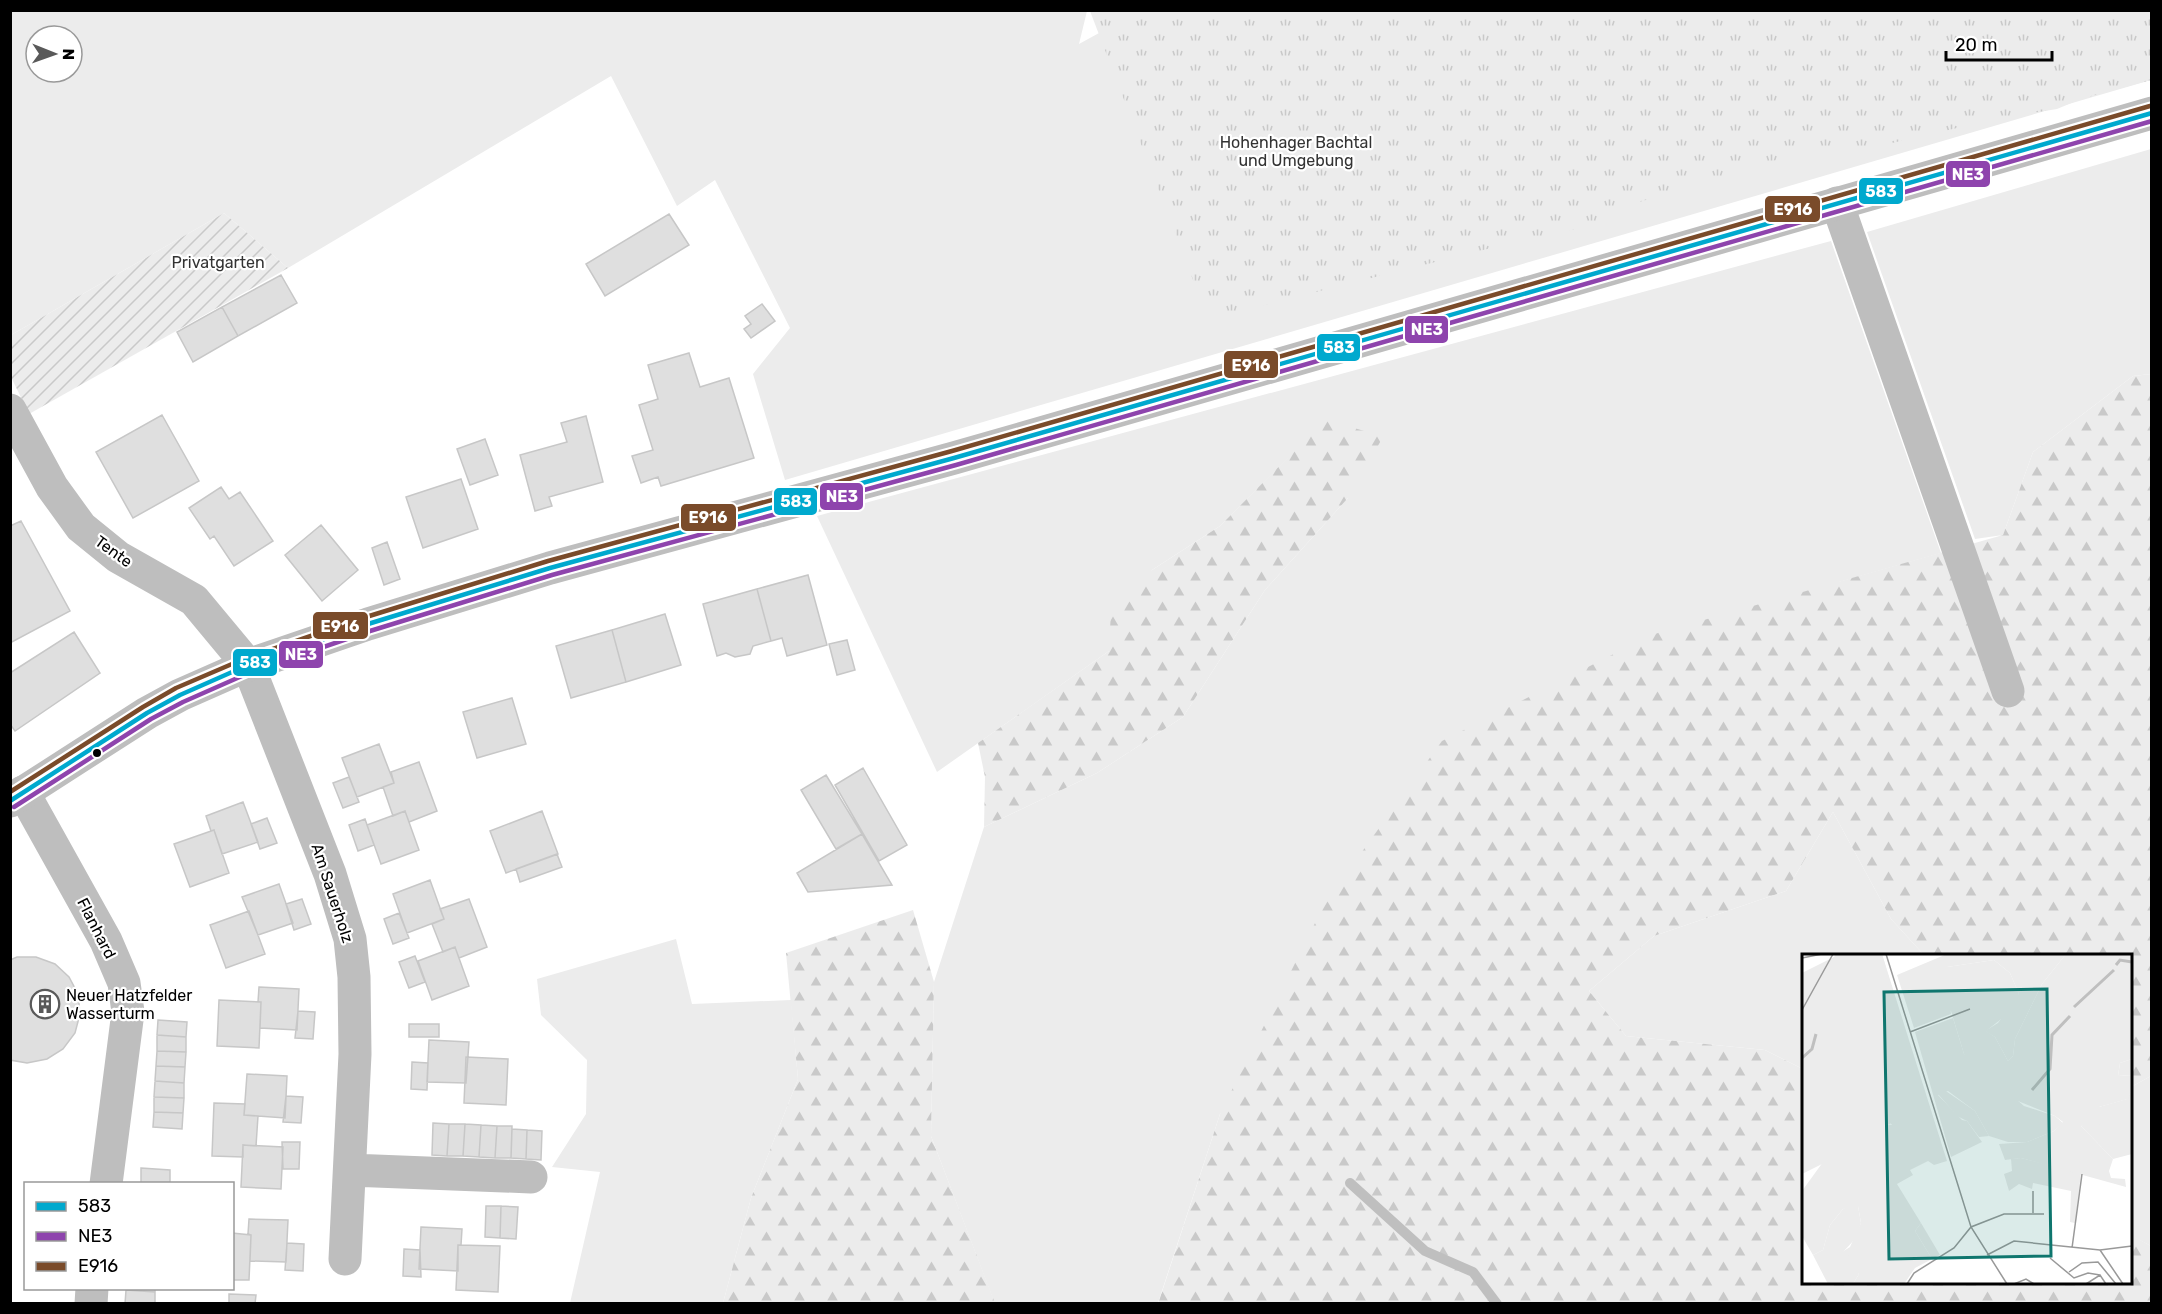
<svg xmlns="http://www.w3.org/2000/svg" width="2162" height="1314" viewBox="0 0 2162 1314" font-family="Rubik,sans-serif">
<style>
.grass{fill:#ececec;fill-rule:evenodd}
.forest{fill:url(#forest-firs)}
.park{fill:url(#park-tufts)}
.garden{fill:url(#garden-furrows)}
.lines{fill:none;stroke-linecap:round;stroke-linejoin:round}
.stream{stroke:#bfbfbf;stroke-width:10}
.building{fill:#dfdfdf;stroke:#c7c7c7;stroke-width:1.5}
.minor{stroke:#bebebe;stroke-width:33}
.major{stroke:#bebebe;stroke-width:33}
.bus-1-casing{stroke:#fff;stroke-width:9}
.bus-2-casing{stroke:#fff;stroke-width:9}
.bus-3-casing{stroke:#fff;stroke-width:9}
.bus-1{stroke:#00a9ce;stroke-width:4.5}
.bus-2{stroke:#8e44ad;stroke-width:4.5}
.bus-3{stroke:#7a4b2a;stroke-width:4.5}
.bus-dot{fill:#000;stroke:#fff;stroke-width:2}
.labels{text-anchor:middle;stroke-width:4.5;stroke-linejoin:round;paint-order:stroke}
.park-label{font-size:16px;fill:#333;stroke:#fff}
.street-label{font-size:16px;fill:#000;stroke:#fff}
.poi-label{font-size:16px;fill:#000;stroke:#fff;text-anchor:start}
.inset-river{fill:none;stroke:#bfbfbf;stroke-width:3}
.inset-road{fill:none;stroke:#999;stroke-width:1.5}
.view{fill:#0f766e;fill-opacity:0.15;stroke:#0f766e;stroke-width:3}
.inset-edge{fill:none;stroke:#000;stroke-width:3}
.line-badge{stroke:#fff;stroke-width:2}
.badge-label{font-size:16px;text-anchor:middle;font-weight:bold;fill:#fff}
</style>
<defs>
<pattern id="forest-firs" width="22" height="20" patternUnits="userSpaceOnUse" patternTransform="scale(1.5)"><rect width="22" height="20" fill="#ececec"/><path d="M5 1l3.5 6h-7zM16 11l3.5 6h-7z" fill="#c9c9c9"/></pattern>
<pattern id="park-tufts" width="24" height="20" patternUnits="userSpaceOnUse" patternTransform="scale(1.5)"><rect width="24" height="20" fill="#ececec"/><path d="M3 7l-1-3M5 7V3M7 7l1-3M15 17l-1-3M17 17v-4M19 17l1-3" fill="none" stroke="#c9c9c9"/></pattern>
<pattern id="garden-furrows" width="10" height="10" patternUnits="userSpaceOnUse" patternTransform="scale(1.5)"><rect width="10" height="10" fill="#ececec"/><path d="M-1 1l2-2M0 10L10 0M9 11l2-2" fill="none" stroke="#c9c9c9"/></pattern>
</defs>
<rect width="100%" height="100%" fill="#fff"/>
<path class="grass" d="M1105,10l1046,1v69l-1366,400 -32,-106 37,-46 -75,-148 -38,26 -66,-130 -323,192 -64,-55 -213,122v-324h1076l-8,33 31,-17zM36,36h36v36h-36z
M2151,149v225l-18,2 -100,76 -30,83 -28,4 -108,-307z
M1831,241l110,312 -102,29 -619,532 -62,189 -163,1 -64,-168 3,-154 50,-155 113,-54 86,-56 82,-127 83,-92 -22,-78 -106,106 -68,44 -43,81 -172,121 -120,-256z
M1833,812l58,107 33,36 -120,1 -1,113 -38,-19 -139,-14 -37,-45 65,-55 132,-45z
M676,939l16,65 99,-4 7,79 -47,119 -28,105h-153l30,-131 -48,-5 34,-53 1,-54 -46,-45 -4,-36z
M2151,1076v170l-21,-11 1,-148z"/>
<path class="forest" d="M2151,374v702l-20,11 -1,-131 -206,-1 -33,-36 -58,-107 -47,79 -132,45 -65,55 37,45 139,14 38,19 1,213h326l1,-47 20,11v57l-993,1 62,-190 105,-211 117,-162 209,-106 352,-100 30,-83 100,-76z
M1326,419l57,18 -35,61 -83,92 -82,127 -86,56 -113,54 1,-50 -7,-34 131,-92 2,-41 41,-40 68,-44z
M913,910l21,72 -3,154 64,167h-272l28,-105 47,-119 -12,-126z"/>
<path class="park" d="M1090,11h1061v69l-70,19 -24,10 -57,9 -138,32 -56,1 -170,52 -24,18 -97,21 -307,77z"/>
<path class="garden" d="M224,213l64,55 -259,146 -18,-37v-42z"/>
<g class="lines">
<path class="stream" d="M1350,1183l75,68 48,21 24,32"/>
</g>
<path class="building" d="M669,214l20,31 -84,51 -19,-32z
M281,275l16,28 -59,33 -16,-29z
M762,304l13,17 -24,17 -7,-9 7,-5 -6,-8z
M222,307l16,29 -45,26 -16,-30z
M689,353l11,34 29,-9 25,80 -93,28 -3,-9 -17,6 -9,-27 21,-6 -14,-45 19,-6 -10,-34z
M162,415l37,66 -66,37 -37,-66z
M586,416l17,66 -54,15 3,9 -17,5 -15,-56 47,-13 -6,-19z
M485,439l13,36 -28,10 -13,-36z
M461,479l17,50 -55,19 -17,-51z
M221,487l8,12 11,-7 33,49 -39,25 -20,-30 -4,3 -21,-31z
M21,521l49,90 -60,32v-117z
M321,525l37,45 -36,31 -37,-46z
M387,542l13,37 -16,6 -12,-37z
M808,575l19,70 -40,11 -5,-18 -11,3 -14,-52z
M757,589l14,52 -18,5 -3,8 -15,3 -9,-4 -9,3 -14,-52z
M665,614l16,51 -55,17 -14,-52z
M612,630l14,52 -55,16 -15,-52z
M74,632l26,41 -85,58 -5,-7v-51z
M847,640l8,30 -18,5 -8,-31z
M512,698l14,46 -49,14 -14,-46z
M379,744l15,39 -37,14 -15,-39z
M419,762l18,49 -28,11 -4,-11 -12,5 -10,-29 11,-4 -3,-11z
M863,768l44,77 -28,16 -44,-76z
M826,775l36,59 -26,15 -35,-59z
M349,777l10,25 -16,6 -10,-25z
M243,802l15,40 -36,12 -8,-24 -3,1 -5,-15z
M405,811l14,39 -38,14 -14,-39z
M542,811l16,43 -52,19 -16,-42z
M267,818l10,25 -17,6 -9,-25z
M365,819l9,26 -16,6 -9,-26z
M214,830l15,43 -39,14 -16,-43z
M862,834l30,51 -84,7 -11,-19z
M557,854l5,13 -42,15 -4,-13z
M430,880l14,39 -37,14 -14,-39z
M279,884l14,39 -35,12 -16,-38z
M302,899l9,25 -17,6 -8,-26z
M469,899l18,48 -28,11 -4,-11 -12,5 -11,-28 12,-5 -4,-10z
M249,911l16,43 -39,14 -16,-43z
M399,913l10,25 -16,6 -9,-25z
M455,947l14,39 -37,14 -14,-39z
M415,956l10,26 -16,6 -10,-26z
M17,957h19l19,7 14,13 9,17 2,20 -5,19 -12,16 -16,10 -20,4 -17,-3v-100z
M259,987l40,2 -2,41 -37,-2 1,-26h-3z
M219,1000l42,2 -2,46 -42,-2z
M298,1011l17,1 -2,27 -18,-1z
M158,1020l29,2 -1,15 -29,-2z
M409,1024h30v13h-30z
M157,1035l29,2v15l-29,-1z
M429,1040l40,2 -3,41 -39,-1z
M157,1051l29,1 -1,15 -29,-1z
M466,1057l42,2 -2,46 -42,-2z
M412,1062l16,1 -1,27 -16,-1z
M156,1066l29,1 -1,16 -29,-2z
M247,1074l40,2 -2,42 -41,-3z
M155,1081l29,2v15l-30,-1z
M286,1096l17,1 -2,26 -18,-1z
M154,1097l30,1 -1,15 -29,-1z
M214,1103l31,1 -1,11 14,1 -2,30 -13,-1v12l-31,-1z
M154,1112l29,1 -1,16 -29,-2z
M433,1123l16,1 -2,32 -15,-1z
M449,1124h16l-2,32h-16z
M465,1124l16,1 -2,32 -16,-1z
M481,1125l16,1 -2,32 -16,-1z
M497,1126h15l-1,32h-16z
M512,1129l15,1 -1,29 -15,-1z
M527,1130l15,1 -1,29 -15,-1z
M282,1142h18l-1,27h-16z
M243,1145l40,2 -2,42 -40,-2z
M141,1168l29,2v14l-29,-1z
M486,1206h15l-1,32 -15,-1z
M501,1206l17,1 -2,32 -16,-1z
M249,1219l39,1 -2,42 -36,-1 1,-26 -3,-1z
M421,1227l41,2 -1,16h-3v26l-39,-2z
M232,1233l19,2 -2,45h-17z
M287,1243l17,1 -1,27 -18,-1z
M458,1245l42,1 -2,46 -42,-2z
M404,1249l16,1 1,27 -18,-1z
M126,1288h29v4l-29,-2z
M126,1290l29,2v12h-30z
M229,1294l27,1 -1,9h-26z"/>
<g class="lines">
<path class="minor" d="M1837,203l171,488
M10,410l42,77 29,40 37,30 76,43 54,65 82,209 20,65 4,38 1,77 -10,205
M23,792l83,149 18,42 4,29 -22,172
M350,1170l181,7
M91,1304l1,-16"/>
<path class="major" d="M10,801l137,-88 33,-18 68,-30 120,-41 182,-56 404,-110 1198,-345"/>
<g class="bus-1-casing">
<path id="bus-1" d="M10,801l137,-88 33,-18 68,-30 120,-41 182,-56 404,-110 1198,-345"/>
</g>
<g class="bus-2-casing">
<path id="bus-2" d="M14,807l137,-88 32,-17 68,-30 119,-41 182,-56 404,-110 1196,-344"/>
</g>
<g class="bus-3-casing">
<path id="bus-3" d="M10,792l133,-85 33,-19 70,-30 120,-41 182,-56 404,-110 1198,-345"/>
</g>
<use href="#bus-1" class="bus-1"/>
<use href="#bus-2" class="bus-2"/>
<use href="#bus-3" class="bus-3"/>
</g>
<defs>
<g id="building-ring" transform="scale(1.5)"><circle r="9.5" fill="#fff" stroke="#595959" stroke-width="1.5"/><path d="M-4-6H4V6H1V3H-1V6H-4ZM-2.5-4.3h1.7v1.8h-1.7ZM.8-4.3h1.7v1.8H.8ZM-2.5-1h1.7V.8h-1.7ZM.8-1h1.7V.8H.8Z" fill="#595959"/></g>
</defs>
<g fill-rule="evenodd">
<use href="#building-ring" x="45" y="1004"/>
</g>
<circle class="bus-dot" cx="97" cy="753" r="5"/>
<g class="labels">
<g class="park-label">
<text x="1296" y="148">Hohenhager Bachtal<tspan x="1296" dy="18">und Umgebung</tspan></text>
<text x="218" y="268">Privatgarten</text>
</g>
<g class="street-label">
<text transform="translate(114 551) rotate(36)" y="6">Tente</text>
<text transform="translate(333 893) rotate(72)" y="6">Am Sauerholz</text>
<text transform="translate(97 928) rotate(63)" y="6">Flanhard</text>
</g>
<g class="poi-label">
<text x="66" y="1001">Neuer Hatzfelder<tspan x="66" dy="18">Wasserturm</tspan></text>
</g>
</g>
<g transform="translate(1802 954)">
<rect width="330" height="330" fill="#fff"/>
<path d="M34,0h46l65,207 -13,4 -6,-4 -18,9 3,5 -16,9 24,39 -6,8 17,28 -17,9 -11,16h-51l6,-10 -17,-22 8,-5 11,-24 -3,-17 -15,3 -13,16 -7,25 -10,5 -11,-19v-45l21,-29 62,-38 7,1 -90,-111zM145,0h119l-24,30 -27,55 -2,17 -5,5 -13,-24 -10,-6 13,-8 21,-29 -9,-21 -16,-13 -47,7 4,47 -37,14 -17,-53zM151,64l11,36 60,52 31,10 8,7 -9,8 -27,11h-19l-19,-6 -14,-25 -27,-20 -10,4 24,25 5,1 15,21 -31,15 -36,-125zM330,105v16l-14,1 2,-13zM330,135v65l-19,5 -32,-33 9,-4 9,-15 28,-8zM219,204l60,15 -6,50 -5,-1 1,-31 -38,-8 -1,6 -13,-5 -10,7 -5,-17 8,-3 -1,-12z" fill="#ececec"/>
<path d="M264,0h66v105l-12,4 -2,13 14,-1v14l-4,10 -29,8 1,17 -19,2 32,33 -4,12 2,7 14,1 1,8 -105,-29 -16,2 -6,-16 28,-2 27,-11 9,-9 -8,-6 -57,-23 -21,-14 -13,-25 -13,-43 -11,-4 -9,-12 -2,-16 18,-12 47,-7 16,13 9,21 -5,15 -28,22 9,6 13,24 5,-5 2,-17 27,-55zM138,133l35,24 14,25 -10,1 -12,-16 -10,-5 -19,-22zM50,251l6,1 3,17 -5,15 -13,14 9,5 7,17 -6,10h-25l-15,-29 10,-5 7,-25 13,-16z" fill="#ececec"/>
<path d="M38,0h42l44,155 -39,16 -19,16 -66,33v-201z" fill="#ececec"/>
<path d="M119,269l19,32 -8,4 -17,-28z" fill="#ececec"/>
<path class="inset-river" d="M314,11l4,-5 12,2M272,53l40,-37M0,104l10,-9 4,-15M230,136l18,-21 2,-34 18,-19"/>
<path class="inset-road" d="M84,0l85,273 36,57M0,4l20,-4M0,56l31,-56M108,78l60,-23M231,259v-22M270,294l10,-74M298,296l23,34M185,301l27,-14 86,9 32,-4M248,304l24,20 14,-5 12,2M267,318l13,-9 16,-1 18,22M105,330l7,-11 40,-25 17,-21 33,-13h40M212,330l12,-5 8,5M284,330l14,-9 6,9"/>
<path class="view" d="M245,35l4,267 -162,3 -5,-267z"/>
<rect width="330" height="330" class="inset-edge"/>
</g>
<g class="line-badge">
<rect x="1945" y="160" width="46" height="28" rx="6" fill="#8e44ad"/>
<rect x="1858" y="177" width="46" height="28" rx="6" fill="#00a9ce"/>
<rect x="1764" y="195" width="57" height="28" rx="6" fill="#7a4b2a"/>
<rect x="1404" y="315" width="45" height="29" rx="6" fill="#8e44ad"/>
<rect x="1316" y="333" width="45" height="29" rx="6" fill="#00a9ce"/>
<rect x="1223" y="350" width="56" height="29" rx="6" fill="#7a4b2a"/>
<rect x="819" y="482" width="45" height="29" rx="6" fill="#8e44ad"/>
<rect x="773" y="487" width="45" height="29" rx="6" fill="#00a9ce"/>
<rect x="680" y="503" width="57" height="29" rx="6" fill="#7a4b2a"/>
<rect x="312" y="611" width="57" height="29" rx="6" fill="#7a4b2a"/>
<rect x="278" y="640" width="46" height="29" rx="6" fill="#8e44ad"/>
<rect x="232" y="648" width="46" height="29" rx="6" fill="#00a9ce"/>
</g>
<g class="badge-label">
<text x="1968" y="180">NE3</text>
<text x="1881" y="197">583</text>
<text x="1793" y="215">E916</text>
<text x="1427" y="335">NE3</text>
<text x="1339" y="353">583</text>
<text x="1251" y="371">E916</text>
<text x="842" y="502">NE3</text>
<text x="796" y="507">583</text>
<text x="708" y="523">E916</text>
<text x="340" y="632">E916</text>
<text x="301" y="660">NE3</text>
<text x="255" y="668">583</text>
</g>
<rect width="2162" height="1314" fill="none" stroke="#000000" stroke-width="24"/>
<rect x="24" y="1182" width="210" height="108" fill="#ffffff" stroke="#999999" stroke-width="1.5"/>
<rect x="36" y="1202" width="30" height="9" fill="#00a9ce" stroke="#999999" stroke-width="1.5"/>
<text x="78" y="1212" font-size="18" fill="#000000">583</text>
<rect x="36" y="1232" width="30" height="9" fill="#8e44ad" stroke="#999999" stroke-width="1.5"/>
<text x="78" y="1242" font-size="18" fill="#000000">NE3</text>
<rect x="36" y="1262" width="30" height="9" fill="#7a4b2a" stroke="#999999" stroke-width="1.5"/>
<text x="78" y="1272" font-size="18" fill="#000000">E916</text>
<g transform="translate(54 54) rotate(91)"><circle r="28" fill="#ffffff" stroke="#999999" stroke-width="1.5"/>
<path d="M0-4.5L10 22L0 15L-10 22Z" fill="#595959"/>
<text y="-9" font-size="16" font-weight="bold" text-anchor="middle" fill="#000000">N</text>
</g>
<path d="M1946 51v9h106v-9" fill="none" stroke="#000000" stroke-width="3"/>
<text x="1955" y="51" font-size="18" fill="#000000" stroke="#ffffff" stroke-width="4.5" paint-order="stroke">20 m</text>
</svg>
